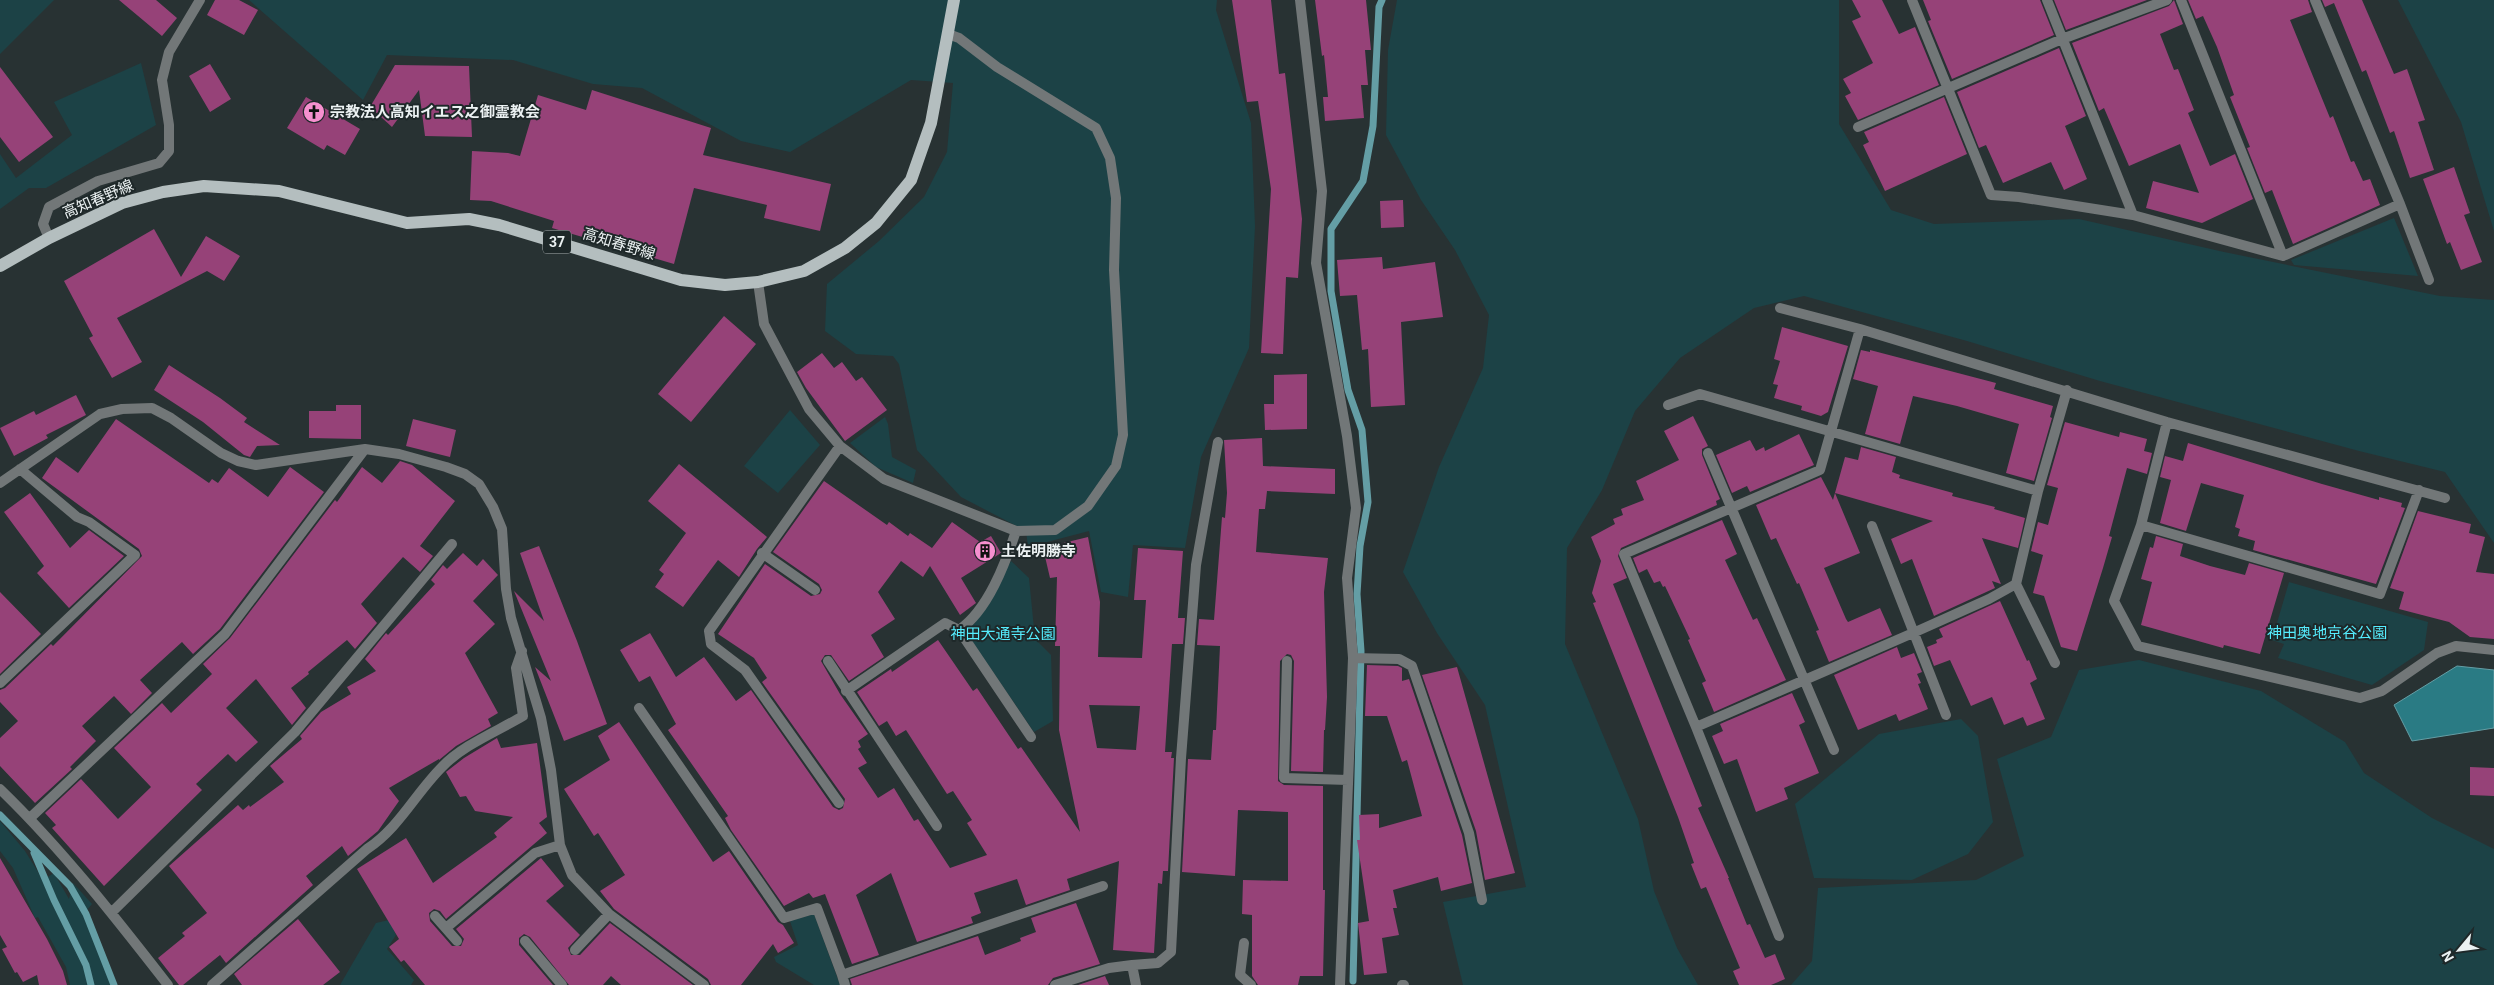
<svg xmlns="http://www.w3.org/2000/svg" width="2494" height="985" viewBox="0 0 2494 985" font-family="Roboto,'Noto Sans JP',sans-serif">
<style>
.green{fill:#1c4246}
.water{fill:#2a7b84;stroke:#649ea5}
.lines{fill:none;stroke-linecap:round;stroke-linejoin:round}
.stream{stroke:#649ea5;stroke-width:7}
.building{fill:#964278;fill-rule:evenodd}
.street{stroke:#727778;stroke-width:10}
.primary{stroke:#b4bebf;stroke-width:12}
.labels{text-anchor:middle;stroke-width:4;stroke-linejoin:round;paint-order:stroke}
.shield{fill:#1e2829;stroke:#aeb5b6;stroke-width:1}
.shield-label{font-size:14px;font-weight:bold;fill:#ebf1f2}
.poi-label{font-size:15px;font-weight:bold;fill:#ebf1f2;stroke:#1e2829;text-anchor:start}
.street-label{font-size:15px;fill:#ebf1f2;stroke:#1e2829}
.park-label{font-size:15px;fill:#55edfe;stroke:#1e2829}
</style>
<rect width="100%" height="100%" fill="#283233"/>
<path class="green" d="M0,0h54l-54,54z
M249,0h968l-1,10 35,113 4,103 -6,122 -48,109 -16,91 -52,-3 -5,52 -27,-5 -12,-61 -61,16 -2,-16 -65,-34 -44,-47 -18,-86 -6,-8 -37,-2 -31,-23 2,-47 52,-43 45,-44 23,-45 6,-69 -42,-3 -121,72 -49,-11 -99,-53 -49,-4 -80,-24 -126,-5 -24,45z
M1397,0h442v124l52,86 43,14 145,-5 145,33 216,44 54,4v243l-49,-71 -86,-21 -259,-70 -133,-40 -163,-45 -50,12 -74,50 -45,53 -33,79 -35,58 -2,96 73,175 16,72 23,57 21,37h-235l-20,-83 83,-15 -41,-182 -48,-72 -34,-61 36,-105 44,-99 6,-53 -34,-65 -34,-50 -35,-65 2,-85z
M2398,0h96v231l-33,-109z
M141,63l15,62 -110,63h-17l-29,21v-55l16,24 56,-43 -18,-33z
M2394,218l24,58 -124,-11 -3,-5z
M790,410l30,35 -42,48 -34,-27z
M885,417l3,7 4,33 24,13 -3,13 -37,-16 -26,-24z
M1011,561l18,17 6,61 16,16 2,66 -19,11 -69,-101 10,-8z
M2289,582l139,40 -4,28 -52,35 -94,-27 6,-14 -12,-4z
M2139,660l122,31 84,51 19,31 68,45 62,31v136h-703l21,-24 6,-73 158,-8 48,-24 -27,-97 54,-22 28,-67z
M1961,719l17,17 15,86 -25,32 -56,26 -98,-2 -19,-74 84,-70z
M0,821l25,30 18,29 11,-7 15,26 4,-16 19,21 -5,6 30,75h-47l-4,-18 -28,-50 -3,1 -22,-50 -13,-17z
M814,914l26,71h-26l-38,-23 -2,-5 24,-12 -8,-24z
M389,920l7,15 -9,14 27,31 -3,5h-71l36,-62z"/>
<path class="water" d="M2457,666l37,4v58l-82,13 -18,-36z"/>
<g class="lines">
<path class="stream" d="M0,815l70,71 16,28 28,71
M34,853l20,47 32,65 5,20
M1353,981l8,-330 -4,-57 3,-48 8,-44 -6,-72 -14,-40 -17,-99v-62l32,-48 10,-55 6,-119 3,-7"/>
</g>
<path class="building" d="M119,0h37l21,18 -15,18z
M215,0h24l19,10 -14,25 -37,-20z
M1232,0h39l8,74 6,-1 17,146 -4,59 -12,-1 -3,77 -22,-1 10,-164 -13,-88 -11,1z
M1315,0h51l5,50h-6l3,35h-7l3,33 -39,3 -2,-24h5l-4,-42 -2,1z
M1852,0h30l17,34 16,-7 24,58 -81,35 -13,-24 6,-3 -8,-14 30,-16 -21,-42 9,-4z
M1923,0h117l14,35 -102,44 -24,-58 3,-1z
M2054,0h93l-81,30z
M2174,0l9,24 -23,10 14,36 4,-1 16,41 -6,3 22,53 25,-12 18,45 -51,24 -56,-15 7,-27 46,12 -19,-49 -51,22 -25,-58 -5,3 -27,-68 97,-37z
M2188,0h120l4,12 -22,8 40,98 3,-2 18,46 3,-1 9,20 7,-2 10,26 -87,39 -21,-54 -7,3 -18,-45 3,-1 -20,-50 4,-2 -17,-48 -14,-31 -7,3z
M2322,0h40l32,74 13,-5 18,51 -7,2 16,48 -24,8 -16,-47 -4,2 -24,-63 -4,2 -28,-69 -9,4z
M2059,48l27,68 -21,10 22,53 -23,11 -13,-28 -48,21 -17,-38 -7,3 -22,-56z
M210,64l21,35 -21,13 -21,-36z
M395,65l74,1 3,71 -47,-1 -6,-46 -27,37 -22,-20z
M0,67l53,70 -34,25 -19,-25z
M592,90l119,38 -8,27 128,29 -11,47 -56,-13 3,-13 -73,-17 -20,76 -122,-36 2,-7 -63,-20 -21,-1 2,-49 36,2 12,3 18,-61 48,15z
M306,97l54,32 -15,26 -18,-10 -3,5 -37,-22z
M1944,97l23,57 -82,37 -22,-46 6,-3 -5,-10z
M2454,167l16,46 -6,2 18,47 -21,8 -11,-28 -3,2 -24,-65z
M1403,200l1,27 -23,1 -1,-27z
M154,229l27,48 25,-41 34,20 -16,25 -17,-10 -90,47 25,44 -30,16 -23,-40 4,-2 -29,-55z
M1382,257l1,12 52,-7 8,55 -42,5 4,83 -34,2 -3,-58 -6,1 -5,-55 -17,1 -3,-36z
M724,316l32,28 -65,78 -33,-28z
M1782,327l66,19 -20,66 -7,4 -20,-6 1,-4 -28,-8 4,-13 -5,-1 7,-23 -6,-2z
M1861,350l9,2v-2l126,33 -2,6 59,17 -3,11 2,1 -18,63 -28,-8 13,-49 -62,-18 -44,-10 -13,48 -35,-10 13,-48 -25,-7z
M822,353l12,15 8,-6 14,19 6,-4 25,33 -42,31 -39,-53 -9,-16z
M169,365l51,33 27,20 -3,4 36,23 -23,1 -7,11 -6,-2 -41,-33 -49,-32z
M1307,374v55l-42,1 -1,-26h10v-29z
M76,395l10,20 -40,20 2,3 -34,18 -14,-28 34,-17 2,4z
M336,405h25v34l-52,-1v-27h27z
M1693,416l15,30 -6,3v6l18,44 -4,2 1,4 -96,43 -3,8 9,22 -14,6 89,222 -4,2 31,70h-1l19,47 3,-1 15,34 10,-4 10,25 -14,6h-32l-6,-14 7,-3 -34,-81 -5,2 -10,-25 3,-1 -16,-46 -85,-214 3,-1 -4,-9 9,-32 -10,-24 24,-13 -2,-5 10,-4 -2,-6 23,-9 -8,-19 43,-21 -15,-29z
M116,419l93,64 3,-4 6,4 11,-15 39,29 22,-30 34,25 -104,137 -27,25 -11,-12 -42,38 12,13 -21,21 -17,-18 -32,30 14,15 -26,26 2,2 -37,34 -35,-37v-28l18,-17 -18,-19v-12l5,-2 46,-44 2,2 89,-90 -3,-7 -97,-71 14,-21 22,16z
M413,419l43,11 -6,27 -44,-11z
M2065,422l54,15 1,-5 27,7 -3,12 8,2 -5,21 -20,-6 -18,68 3,1 -9,31 -26,83 -16,-4 -17,-51 -11,-3 10,-38 -12,-4 7,-29 10,3 10,-37 -11,-3z
M1799,434l15,31 -64,27 -3,-6 -15,7 -16,-38 34,-15 6,11 8,-4 1,4z
M1262,438l1,28 72,3v25l-68,-3 -2,18h-6l-3,43 72,6 -4,34 3,105 -2,33h-1l-1,42 -32,-1 3,-110 -3,-6 -4,-1 -7,7 -2,120 6,4 39,1v104h2l-2,86h-23l-2,9h-40l-6,-9v-61l-10,-1 1,-34 45,1v-69l-50,-2 -3,66 -53,-4 6,-113 23,1 2,-30h3l4,-84 -23,-1 2,-26 15,1 8,-103 3,1 2,-25 -3,-53z
M2188,443l134,41 57,16v-3l23,6 -1,4 4,1 -29,76 -123,-34 2,-9 -17,-5 2,-7 -5,-2 9,-32 -43,-12 -15,48 -26,-8 11,-43 -11,-3 5,-21 18,5z
M1861,447l35,10 -4,15 8,3 -1,3 54,15 -1,3 43,11 -1,2 31,9 -7,30 -36,-10 19,46 -9,-3 3,7 -61,28 -22,-57 -11,5 -10,-25 42,-18 -98,-28 25,60 -36,15 22,51 2,3 32,-14 12,27 -63,27 -13,-31 3,-1 -20,-47 -2,1 -21,-46 -5,2 -15,-35 65,-28 12,23 12,-43 13,3z
M400,461l12,4 43,36 -35,45 13,10 -13,16 -17,-15 -42,47 16,19 -22,26 -8,-9 -39,32 1,2 -18,14 15,20 -14,17 -36,-46 -30,29 32,34 -22,20 -8,-8 -32,30 6,6 -98,96 -52,-58 4,-3 -11,-12 36,-34 37,40 33,-32 -37,-39 48,-45 9,10 41,-39 -9,-10 27,-26 105,-138 2,2 25,-35 20,16z
M679,464l88,73 -10,12 -18,28 -21,-17 -35,47 -28,-20 9,-13 -5,-4 27,-37 -38,-32z
M824,481l63,44 2,-3 19,14 2,-3 22,15 20,-26 28,20 11,-6 10,17 -40,25 15,25 -16,12 -30,-49 -7,11 -22,-16 -23,31 17,27 -24,16 13,22 -35,24 -18,-26h-6l-4,6 19,33 28,40 -10,7 3,6 -3,2 9,14 -9,5 20,30 16,-10 20,33 4,-2 32,49 37,-13 -20,-32 5,-3 -19,-29 -6,3 -41,-64 -10,6 -9,-15 -8,5 -22,-34 34,-23 1,3 46,-32 35,51 4,-3 41,61 3,-2 59,85 -21,-102 1,-84h-5l2,-69 -7,1 -7,-30 45,-11 12,65 -2,55 44,1 4,-58h-12l4,-52 45,3 -5,67h7l-2,26h-11l-7,108h7l-1,6h3l-6,113h-5l-1,13 -4,-1 -4,70 -41,-3 6,-89 -52,18 3,11 -44,15 -9,-26 -43,14 7,20 -10,4 2,6 -56,19 -26,-69 -35,22 23,60 -27,9 -27,-70 -12,4 -4,-5 -25,13 -53,-76 -6,-12 3,-2 -60,-86 8,-6 -26,-48 -11,6 -19,-32 30,-17 26,44 28,-20 32,44 15,-11 82,117 6,3 4,-2 2,-9 -83,-117 5,-4 -13,-20 -36,-24 47,-70 46,32 9,-2 2,-4 -3,-6 -46,-32zM1089,705l51,1 -4,44 -39,-2z
M30,493l40,55 19,-18 35,26 -55,52 -32,-35 7,-7 -40,-54z
M2418,511l53,13 -2,9 16,4 -9,35 18,2v65l-24,-2 -21,-15 -50,-13 5,-17 -14,-4z
M1722,520l15,34 -12,6 28,60 4,-2 29,62 -72,32 -12,-29 4,-2 -18,-41 2,-1 -25,-53 -2,1 -3,-6 -6,2 -7,-14 -8,4 -6,-15z
M2156,536l27,8 -3,12 30,10 35,9 4,-12 35,10 -24,81 -36,-9 -1,3 -82,-23 11,-43 -11,-3 9,-32 3,1z
M539,546l38,95 30,83 -43,17 -29,-74 16,14 -37,-90 30,30 -24,-68z
M463,553l14,13 6,-7 15,16 -25,26 22,23 -30,29 33,60 -10,6 3,7 -35,20 -17,14v-1l-50,29 10,13 -21,30 -30,25 -6,-10 -36,30 7,9 -87,78 -6,-8 -37,30h-4l-21,-27 27,-22 -3,-3 25,-20 -38,-47 69,-61 5,5 6,-5 1,2 34,-25 -14,-16 32,-27 -2,-3 21,-24 30,-18 -4,-7 29,-16 -11,-12 21,-26 2,2 47,-51 -4,-4 12,-15 4,4z
M0,592l41,42 -41,40z
M2000,601l27,60 2,-1 8,19 -7,4 15,36 -18,7 -4,-9 -19,8 -12,-28 -21,9 -21,-46 -16,6 -7,-19 10,-4 -1,-3 7,-3 -4,-8z
M1897,647l4,11 13,-5 8,19 -5,2 4,9 -3,1 10,25 -29,12 -3,-7 -38,16 -24,-55z
M1367,665l31,1 4,2v13l7,-2 53,156 10,48 -31,8 -3,-14 -45,13 4,18h-4l6,27 -17,3 5,35 -23,2 -6,-52 11,-2 -12,-81h3l-1,-25 20,-1v14l43,-12 -15,-56 -5,2 -15,-46h-22z
M1457,667l58,206 -30,7 -9,-49 -54,-156z
M1792,693l13,29 -6,3 20,48 -35,15 4,11 -32,13 -19,-53 -13,5 -12,-28 11,-5 -3,-7z
M619,722l94,140 16,-11 49,71 5,3 11,18 -16,10 -5,-9 -32,41h-30l-3,-6 -94,-70 -14,-18 25,-16 -27,-42 -4,3 -30,-47 46,-29 -12,-24z
M497,738l4,10 36,-5 10,74 -8,6 8,10 -101,86 -6,-8 -6,-2 -5,4 1,8 22,25h9l3,-7 -8,-10 85,-71 23,28 -18,15 34,34 -12,13 3,7h9l30,-32 83,62h-72l-10,-9 -8,9h-34l-39,-48 -6,-3 -5,4v7l34,40h-128l-21,-25 -3,2 -12,-15 10,-8 -42,-70 49,-31 27,45 64,-46 -3,-4 19,-16 -38,-6 -9,-15 -6,1 -14,-25 18,-14z
M2470,767l24,1v28l-24,-1z
M0,858l47,81 16,32 4,14h-28l-2,-10 -14,7 -6,-10 -2,1 -13,-24 5,-2 -7,-12z
M1076,903l24,61 -47,14 -5,7h-196l-2,-6 128,-43 7,19 36,-14 -1,-3 16,-6 -5,-14z
M298,919l42,53 -17,13h-81l-8,-11z
M1105,976l4,9h-31z"/>
<g class="lines">
<path class="street" d="M1300,0l22,191 -6,72 31,173 9,72 -9,70 6,80 -13,327
M1912,0l79,195 28,2 114,18 150,41 117,-52
M2047,0l86,215
M2181,0l102,256
M2315,0l85,204 29,76
M1858,127l204,-88 105,-39
M49,238l-6,-14 6,-17 49,-26 61,-18 10,-12v-26l-7,-45 7,-28 31,-52
M758,282l6,42 45,85 31,37 44,33 132,52 39,-1 33,-24 28,-40 7,-31 -9,-165 2,-72 -6,-40 -14,-30 -99,-61 -38,-29 -11,-4
M1780,308l80,21 307,93 278,76
M1668,405l32,-11 338,97
M2167,422l-26,103 -27,76 24,45 222,52 22,-7 55,-38 19,-7 38,4
M1708,453l126,297
M0,483l100,-69 22,-5 30,-1 19,10 50,35 17,8 18,4 109,-16 34,5 47,13 19,7 14,10 14,23 9,22 4,60 5,29 30,100 10,52 9,75 12,30 37,39 95,71
M2141,525l239,69 39,-104
M1872,526l74,189
M762,553l53,37
M2016,584l39,79
M959,630c29,-20 46,-66 57,-99
M1353,658l46,1 13,7 57,167 13,67
M828,661l109,165
M1287,661l-3,117 64,2
M0,683l135,-128 -46,-33 -12,-5 -57,-48
M846,691l99,-68 14,7 72,107
M639,708l145,210 33,-10 25,67
M1696,727l217,-94 76,-34 27,-15 22,-93 29,-101
M0,789c62,60 115,128 168,196
M839,803l-94,-133 -34,-26 -2,-13 131,-185
M30,818l195,-184 140,-185
M111,913l184,-181 157,-188
M435,916l22,25
M446,928l89,-75 25,-8
M1779,936l-83,-209 -72,-173 196,-84 40,-141
M525,941l37,44
M1244,943l-4,32 11,10
M575,950l34,-36
M1132,965l26,-2 13,-11 10,-194 15,-193 22,-123
M212,985l155,-136c32,-21 48,-55 75,-82 21,-22 54,-35 81,-51l-7,-48 6,-17
M845,985l-3,-10 261,-89
M1055,985l54,-17 23,-3 4,20
M1402,985h2"/>
<path class="primary" d="M0,266l49,-28 73,-35 41,-11 41,-6 75,5 128,32 62,-4 30,6 182,55 44,5 33,-3 46,-11 41,-23 31,-25 35,-43 20,-57 23,-123"/>
</g>
<defs>
<g id="church-disc" transform="scale(1.125)"><circle r="9.5" fill="#f690cf" stroke="#1e2829"/><path d="M-1.2-6h2.4v3.5h3.3v2.4h-3.3V6h-2.4V-.1h-3.3v-2.4h3.3Z" fill="#111"/></g>
<g id="building-disc" transform="scale(1.125)"><circle r="9.5" fill="#f690cf" stroke="#1e2829"/><path d="M-4-6H4V6H1V3H-1V6H-4ZM-2.5-4.3h1.7v1.8h-1.7ZM.8-4.3h1.7v1.8H.8ZM-2.5-1h1.7V.8h-1.7ZM.8-1h1.7V.8H.8Z" fill="#111"/></g>
</defs>
<g fill-rule="evenodd">
<use href="#church-disc" x="314" y="112"/>
<use href="#building-disc" x="985" y="551"/>
</g>
<g class="labels">
<rect class="shield" x="543" y="230.5" width="28" height="23" rx="4"/>
<g class="shield-label">
<text x="557" y="247">37</text>
</g>
<g class="poi-label">
<text x="330" y="117">宗教法人高知イエス之御霊教会</text>
<text x="1001" y="556">土佐明勝寺</text>
</g>
<g class="street-label">
<text transform="translate(98 199) rotate(-23)" y="5">高知春野線</text>
<text transform="translate(619 244) rotate(17)" y="5">高知春野線</text>
</g>
<g class="park-label">
<text x="2327" y="638">神田奥地京谷公園</text>
<text x="1003" y="639">神田大通寺公園</text>
</g>
</g>
<g transform="translate(2459 950) rotate(241)" stroke="#1e2829" stroke-width="4" paint-order="stroke">
<path d="M0-4L9 19L0 12L-9 19Z" fill="#ebf1f2"/>
<text y="-8" font-size="14" font-weight="bold" text-anchor="middle" fill="#ebf1f2">N</text>
</g>
</svg>
